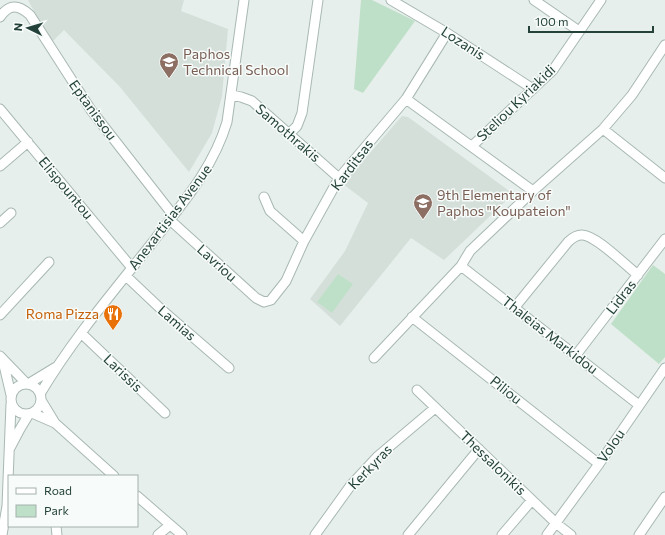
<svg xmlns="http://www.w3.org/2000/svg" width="665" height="535" viewBox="0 0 665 535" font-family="Commissioner,sans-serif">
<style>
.built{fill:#d4dfda}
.green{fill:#bfe0c8}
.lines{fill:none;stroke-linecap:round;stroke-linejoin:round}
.minor-casing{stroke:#a8b8b2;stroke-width:11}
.minor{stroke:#fff;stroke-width:9}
.labels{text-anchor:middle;stroke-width:3;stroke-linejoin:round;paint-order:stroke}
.street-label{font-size:14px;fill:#24423a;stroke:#f7fbf9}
.education-label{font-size:14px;fill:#785e54;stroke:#f7fbf9;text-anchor:start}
.food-label{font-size:14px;fill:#c56008;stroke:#f7fbf9;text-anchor:end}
</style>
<rect width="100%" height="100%" fill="#e6efeb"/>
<path class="built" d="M28,0h156l-3,11 47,18 -6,67 -10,37 -23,39 -69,-85 -56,-57 -13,13z
M402,116l6,1 104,76 -2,4 -66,63 -33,-22 -71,88 -30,-27 35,-48 23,-48 -25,-19z"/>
<path class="green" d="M361,0h11l43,21 -52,72 -9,-4z
M653,265l12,9v83l-6,7 -48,-40z
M338,274l15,10 -21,29 -15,-11z"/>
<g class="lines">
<g class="minor-casing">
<path id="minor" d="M391,0l56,33 86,56
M534,0l45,31
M0,17c9,-13 18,-13 30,-2l61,95 82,105
M232,95l9,2 11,4 87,77
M406,99l127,92
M0,109l132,159
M603,129l62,49
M289,134l8,-8 5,-13 16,-113
M472,146l81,-76 48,-70
M0,166l28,-24
M264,197l6,14 34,30
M170,220l86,78 8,4 7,-2 15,-19 18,-40 35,-63 67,-79 41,-66
M0,223l11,-10
M461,266l178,139
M126,276l37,35 66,57
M515,307l53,-65c4,-4 8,-7 14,-7 14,0 44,31 56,40
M0,315l49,-53
M412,317l187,147
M81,333l84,80
M576,355l89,-116
M0,356l27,28
M374,358l87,-92 9,-15 63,-60 70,-62 29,-34 33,-50
M3,361l8,34
M11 399a15 15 0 1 1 30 0a15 15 0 1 1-30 0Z
M28,384l28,-17
M417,390l140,134 14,11
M40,394c32,-54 73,-102 112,-151 29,-38 61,-74 75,-121l17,-122
M41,400l14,23 59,53
M32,413l23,10
M10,448l10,-19 9,-15
M137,496l45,39
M56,526l1,9
M2,535l5,-29 4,-102
M158,535l12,-10
M315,535l36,-50 26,-28 58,-49
M408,535l71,-86
M502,535l30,-35
M547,535l52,-71 66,-96
M639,535l26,-38"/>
</g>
<use href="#minor" class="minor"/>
</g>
<defs>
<g id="school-pin" transform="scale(1)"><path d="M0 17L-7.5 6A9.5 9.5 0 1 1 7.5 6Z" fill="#8d6e63" stroke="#f7fbf9"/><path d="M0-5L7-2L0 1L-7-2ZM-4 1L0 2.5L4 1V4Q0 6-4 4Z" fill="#fff"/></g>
<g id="restaurant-pin" transform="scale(1)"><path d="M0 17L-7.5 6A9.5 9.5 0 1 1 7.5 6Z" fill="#e8710a" stroke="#f7fbf9"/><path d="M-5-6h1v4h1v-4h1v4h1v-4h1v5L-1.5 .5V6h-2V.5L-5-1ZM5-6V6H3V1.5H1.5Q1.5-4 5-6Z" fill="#fff"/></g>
</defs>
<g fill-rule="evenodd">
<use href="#school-pin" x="169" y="62"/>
<use href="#school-pin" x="423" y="203"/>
<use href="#restaurant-pin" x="113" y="314"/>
</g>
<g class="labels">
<g class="street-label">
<text transform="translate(463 43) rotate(33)" y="5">Lozanis</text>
<text transform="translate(516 103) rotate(-44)" y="5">Steliou Kyriakidi</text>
<text transform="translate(93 110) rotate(54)" y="5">Eptanissou</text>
<text transform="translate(288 133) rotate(41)" y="5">Samothrakis</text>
<text transform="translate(352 165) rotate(-53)" y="5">Karditsas</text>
<text transform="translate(66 188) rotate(50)" y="5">Elispountou</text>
<text transform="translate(170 217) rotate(-53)" y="5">Anexartisias Avenue</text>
<text transform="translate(217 263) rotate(42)" y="5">Lavriou</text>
<text transform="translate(621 297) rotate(-52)" y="5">Lidras</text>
<text transform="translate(177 323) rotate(41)" y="5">Lamias</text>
<text transform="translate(550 335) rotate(38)" y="5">Thaleias Markidou</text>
<text transform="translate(123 373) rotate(44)" y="5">Larissis</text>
<text transform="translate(506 390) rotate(39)" y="5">Piliou</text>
<text transform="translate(611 446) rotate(-56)" y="5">Volou</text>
<text transform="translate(493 463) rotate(44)" y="5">Thessalonikis</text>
<text transform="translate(370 467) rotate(-46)" y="5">Kerkyras</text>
</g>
<g class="education-label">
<text x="183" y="59">Paphos<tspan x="183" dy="16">Technical School</tspan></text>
<text x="437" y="200">9th Elementary of<tspan x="437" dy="16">Paphos "Koupateion"</tspan></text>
</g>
<g class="food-label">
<text x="99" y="319">Roma Pizza</text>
</g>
</g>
<rect x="8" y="475" width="130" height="52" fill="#f7fbf9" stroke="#a3b1ad"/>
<rect x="16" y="488" width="20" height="6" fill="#ffffff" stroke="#a3b1ad"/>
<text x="44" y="495" font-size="12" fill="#24423a">Road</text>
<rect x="16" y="505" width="20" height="12" fill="#bfe0c8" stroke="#a3b1ad"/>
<text x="44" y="515" font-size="12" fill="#24423a">Park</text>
<g transform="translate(28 28) rotate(275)" stroke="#f7fbf9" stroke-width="3" paint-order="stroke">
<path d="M0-3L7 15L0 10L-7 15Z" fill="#24423a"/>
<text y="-6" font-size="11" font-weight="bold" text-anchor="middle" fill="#24423a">N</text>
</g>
<path d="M529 26v6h124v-6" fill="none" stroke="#24423a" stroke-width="2"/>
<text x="535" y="26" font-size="12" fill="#24423a" stroke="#f7fbf9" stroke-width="3" paint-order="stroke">100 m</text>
</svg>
